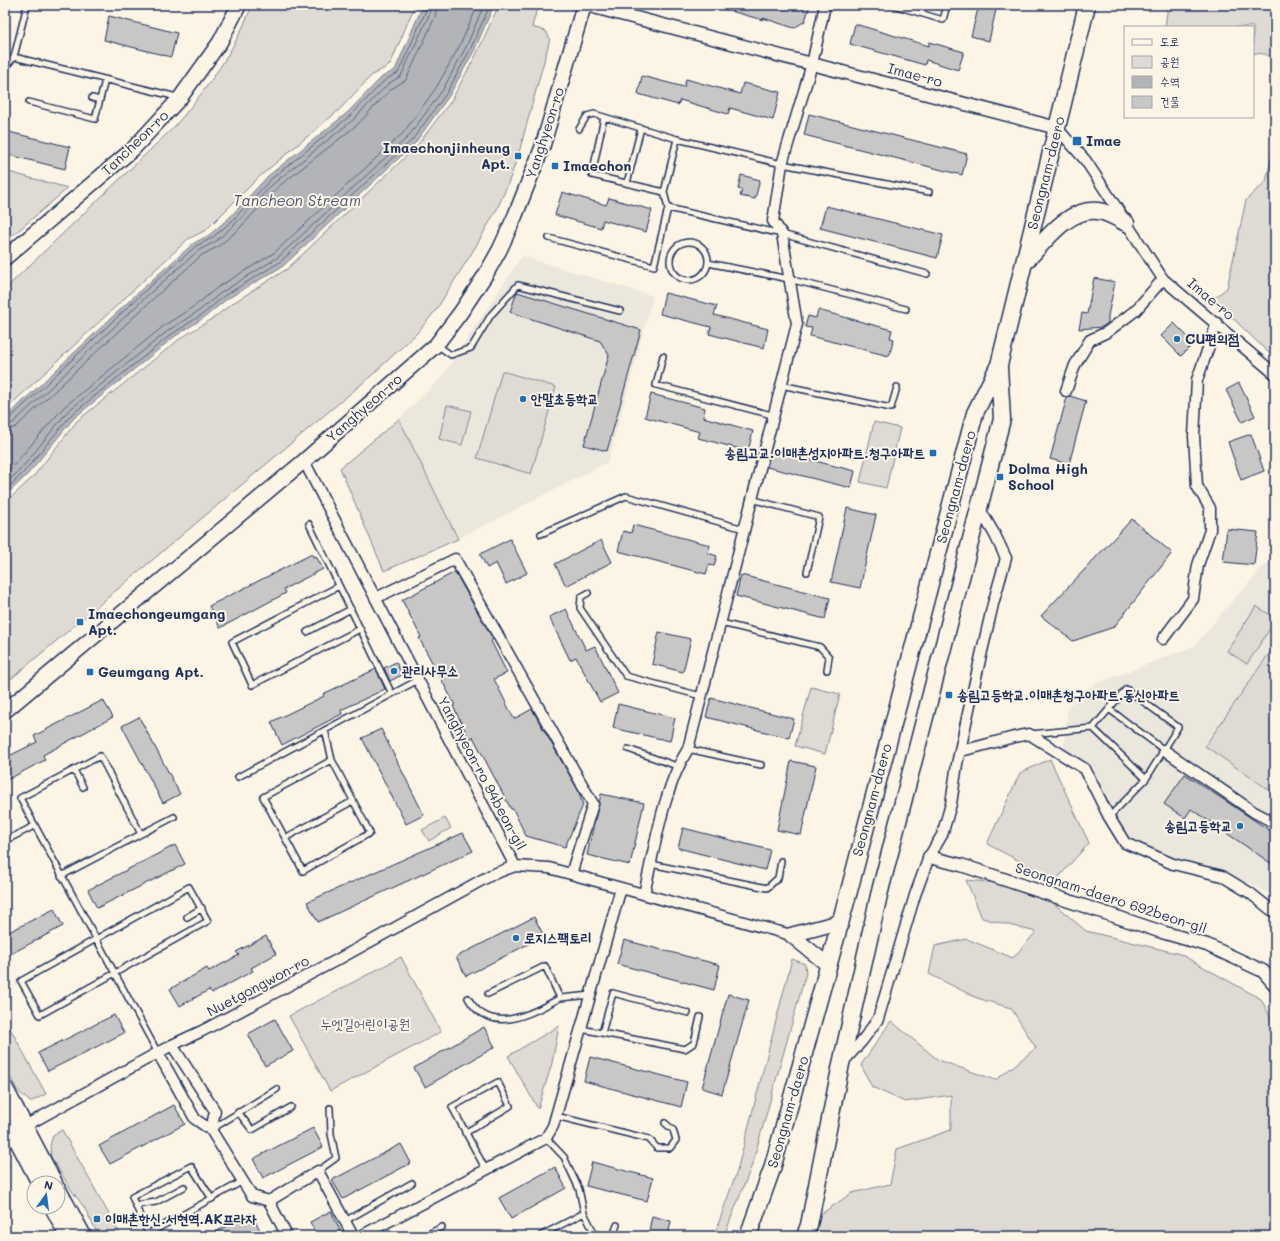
<svg xmlns="http://www.w3.org/2000/svg" width="1280" height="1241" viewBox="0 0 1280 1241" font-family="Mali,'Poor Story',sans-serif">
<style>
.built{fill:#ece7dc}
.green{fill:#dfdbd4;stroke:#7d8599}
.water{fill:#b2b4b8;stroke:#767f94}
.lines{fill:none;stroke-linecap:round;stroke-linejoin:round}
.shore{stroke:#576482;stroke-width:1}
.building{fill:#c8c7c6;stroke:#1b2f5e}
.service-casing{stroke:#1b2f5e;stroke-width:8}
.minor-casing{stroke:#1b2f5e;stroke-width:13}
.tertiary-casing{stroke:#1b2f5e;stroke-width:15}
.secondary-casing{stroke:#1b2f5e;stroke-width:17}
.primary-casing{stroke:#1b2f5e;stroke-width:19}
.service{stroke:#fcf5e5;stroke-width:5}
.minor{stroke:#fcf5e5;stroke-width:10}
.tertiary{stroke:#fcf5e5;stroke-width:12}
.secondary{stroke:#fcf5e5;stroke-width:14}
.primary{stroke:#fcf5e5;stroke-width:16}
.poi-dot{fill:#1f6fb2;stroke:#fcf5e5;stroke-width:1.5}
.labels{text-anchor:middle;stroke-width:4;stroke-linejoin:round;paint-order:stroke}
.street-label{font-size:14px;fill:#1b2f5e;stroke:#fcf5e5}
.poi-label{font-size:14px;font-weight:bold;fill:#1b2f5e;stroke:#fcf5e5;text-anchor:start}
.park-label{font-size:14px;fill:#425176;stroke:#fcf5e5}
.water-label{font-size:15px;font-style:italic;fill:#485779;stroke:#fcf5e5}
</style>
<rect width="100%" height="100%" fill="#fcf5e5"/>
<filter id="ink" filterUnits="userSpaceOnUse"><feTurbulence type="fractalNoise" baseFrequency=".025" numOctaves="2"/><feDisplacementMap in="SourceGraphic" scale="8" xChannelSelector="R" yChannelSelector="G"/><feConvolveMatrix kernelMatrix="1 2 1 2 8 2 1 2 1" color-interpolation-filters="sRGB"/></filter>
<g filter="url(#ink)">
<path class="built" d="M522,256l131,40 -45,166 -150,77 -59,-120 42,-41z
M1275,557v340l-42,-22 -59,-14 -46,-23 -16,-23 -21,-45 -28,-18 5,-46 27,-22 99,-38 28,-33 40,-45z"/>
<path class="green" d="M252,5h163l-25,60 -18,10 -33,35 -80,67 -53,53 -18,9 -183,171v-121l169,-162c32,-37 61,-76 78,-122z
M499,5h39l-6,22 14,4 4,8 -32,117 -10,28 -11,25 -21,37 -40,64 -19,23 -46,43 -366,308v-181l28,-26 44,-56 104,-83 31,-19 21,-16 54,-34 129,-122 35,-46 25,-46z
M1168,5h107v54l-10,-5 -12,-1v-26h-88z
M1275,143v216l-62,-60 14,-11 19,-88 20,-19z
M5,171l63,17 -63,54z
M502,371l54,16 -25,87 -54,-16z
M447,405l24,6 -9,34 -23,-6z
M399,419l59,120 -74,32 -44,-103z
M874,422l26,6 -14,60 -26,-6z
M1256,606l19,12v3l-28,43 -20,-13z
M1275,645v149l-70,-48z
M811,687l29,7 -15,60 -30,-8z
M1050,759l39,84 -33,37 -69,-36 33,-71z
M445,818l6,10 -22,13 -7,-11z
M966,880l67,6 53,45 94,23 81,45 14,27v210h-467l7,-18 37,-25 38,-9 7,-35 54,-19v-35l-46,7 -33,-15 -11,-22 30,-44 47,39 58,20 40,-32 -25,-40 -34,-10 -48,-24 6,-28 32,-7 46,19 23,-26 -54,-14z
M401,957l40,75 -111,59 -41,-75z
M792,959l13,5 1,9 -54,192 -28,71h-10l23,-65z
M5,1019l41,75 -16,8 -13,-12 -12,-24z
M559,1026l-7,37 -14,46 -30,-53z
M62,1130l59,106h-22l-15,-29 -12,-16 -21,-34 -1,-11 3,-11z"/>
<path class="water" d="M423,5h71l-20,46 -25,45 -34,47 -132,123 -56,33 -22,18 -31,20 -100,81 -47,57 -22,21v-78l139,-131 50,-44 15,-8 20,-17 39,-42 79,-63 35,-36 13,-7z"/>
<g class="lines">
<path class="shore" d="M5,420l4,-1 137,-129 50,-44 16,-8 20,-17 39,-42 79,-63 35,-36 13,-7 27,-60 1,-8
M5,425l8,-2 137,-130 49,-43 16,-8 20,-18 39,-41 79,-63 35,-36 13,-8 28,-61 2,-10
M5,431l11,-4 138,-129 48,-43 17,-9 20,-17 39,-42 79,-62 34,-36 15,-9 29,-63 2,-12
M5,475l59,-68 101,-82 31,-20 22,-18 56,-34 129,-120 33,-45 24,-43 18,-40
M5,484l16,-15 47,-58 101,-81 31,-20 22,-18 55,-34 131,-121 34,-46 24,-44 18,-42
M5,491l19,-19 47,-57 101,-81 31,-20 21,-18 56,-34 132,-122 34,-46 24,-44 20,-45"/>
</g>
<path class="building" d="M720,5h90l-5,16 -11,7 -31,-10v2l-43,-12z
M979,5h18l-8,36 -18,-5z
M109,16l68,17 -6,24 -67,-17z
M855,24l74,22v-4l35,10 -6,18 -32,-10 -1,5 -75,-21z
M642,76l42,11 2,-8 54,15 3,-11 37,9 -7,28 -43,-12 -2,6 -48,-14 -2,5 -40,-11z
M809,114l158,40 -5,21 -158,-40z
M5,131l65,16 -5,22 -60,-15z
M741,175l19,5 -5,19 -15,-3 2,-6 -4,-1z
M562,192l44,13 3,-7 43,12 -6,22 -43,-12 -2,8 -46,-13z
M826,206l117,29 -6,23 -117,-30z
M1094,278l21,4 -7,34v7l-6,4 -23,2 3,-16 5,1z
M517,292l124,38 -34,121 -23,-6 25,-90 -9,-14 -90,-29z
M665,293l52,13 -3,9 54,14 -4,19 -55,-14 2,-7 -51,-13z
M818,310l74,20 -2,8 4,1 -5,17 -79,-20 2,-8 -7,-1 3,-11 8,2z
M1174,323l20,20 -13,13 -20,-20z
M1239,383l16,33 -13,6 -16,-32z
M651,394l54,14 -2,9 50,14 -5,20 -50,-13 2,-6 -55,-15z
M1070,396l16,5 -17,63 -19,-5 17,-62z
M1251,434l13,37 -23,9 -13,-38z
M771,450l84,21 -4,17 -84,-21z
M847,508l29,7 -16,73 -29,-6z
M1132,519l40,34 -58,74 -41,14 -32,-25z
M633,525l77,20 -2,8 9,3 -3,10 -5,-1 -3,9 -88,-23 5,-20 8,2z
M1227,529l31,3 -4,33 -31,-3z
M510,539l17,34 -21,11 -10,-21 -9,5 -7,-14z
M601,540l11,22 -46,24 -11,-22z
M312,554l1,3 3,-1 7,13 -39,20 2,4 -66,35 -11,-22z
M455,572l38,67 -2,2 16,32 -13,6 20,40 18,-10 46,81 5,15 -18,42 -39,-11 -13,-27h-2l-38,-72 -4,2 -16,-33 2,-1 -36,-67 2,-1 -19,-37z
M741,575l89,23 -5,21 -89,-23z
M566,609l20,41 9,-4 23,47 -18,9 -24,-45 -6,3 -21,-43z
M659,632l32,7 -8,33 -31,-8z
M396,662l6,13 -12,6 -6,-13z
M376,669l9,20 -44,21 1,4 -60,31 -11,-23 53,-26 -1,-2z
M711,698l83,21 -5,19 -83,-21z
M103,700l10,17 -70,38 2,5 -40,21v-23l32,-16 -3,-6z
M618,704l57,14 -5,23 -57,-13z
M139,717l41,77 -17,9 -41,-77z
M381,729l43,86 -18,9 -44,-86z
M791,761l25,5 -15,69 -24,-5z
M1185,774l90,60v32l-84,-57 -6,9 -21,-14z
M601,794l43,9 -14,62 -43,-10z
M683,828l87,22 -5,20 -87,-22z
M463,833l10,18 -155,71 -11,-20z
M175,845l10,19 -88,44 -9,-18z
M54,909l9,17 -58,31v-23z
M534,917l10,19 -78,40 -10,-19z
M266,936l10,18 -25,14 2,3 -41,22 -3,-3 -29,16 -10,-17 37,-21 2,3 30,-16 -3,-3z
M624,940l96,25 -6,25 -97,-26z
M728,994l21,6 -27,94 -20,-6z
M114,1015l10,18 -76,38 -10,-18z
M275,1019l18,32 -28,15 -17,-32z
M484,1027l11,20 -70,40 -11,-19z
M590,1057l97,25 -6,25 -97,-26z
M174,1105l11,19 -75,40 -11,-18z
M313,1128l10,19 -60,31 -10,-19z
M401,1144l10,19 -68,36 -11,-19z
M592,1162l61,16 -6,23 -61,-15z
M555,1167l11,21 -55,31 -12,-21z
M331,1211l12,25h-26l-7,-14z
M251,1213l10,19 -7,4h-46z
M652,1216l19,5 -3,15h-20z"/>
<g class="lines">
<g class="service-casing">
<path id="service" d="M893,5l50,15 4,-15
M14,57l163,40
M5,68l9,-11 13,-52
M92,98l8,2
M29,102l66,17 10,-39
M579,129l8,-13 7,-2 10,3
M677,139l105,25 147,28
M627,183l14,-55
M664,192l-72,-17 12,-58 73,22 -13,53 4,16
M549,238l105,28 14,-58 114,26 145,40
M670 261a19 19 0 1 1 38 0a19 19 0 1 1-38 0Z
M708,263l81,16 117,30
M437,345l14,10 20,-7 20,-33 27,-30 102,26
M663,356l-7,29 116,30
M781,385l110,23 6,-21
M751,499l68,18 -12,55
M309,524l83,170
M541,534l85,-38 118,33
M339,586l-107,56 20,43 108,-56
M588,593l-7,4 -1,11 46,68 75,20
M721,623l99,24 9,10 -2,13
M307,632l44,-23
M1109,709l55,41
M1093,728l53,51
M325,730l7,30 38,73 -67,38 -40,-74 69,-37
M1030,734l63,-6 33,-39 52,38 -32,52 -37,38
M628,749l49,17
M688,749l73,16
M74,770l9,17
M238,777l180,-97
M141,834l33,-17
M285,838l68,-37
M5,841l29,-15
M651,864l116,24 11,-10 3,-17
M61,876l80,-42 -41,-78 -80,42 138,255
M189,887l19,34 -168,94 -19,-34z
M187,917l15,-9
M488,994l57,-28 15,32 31,-3
M468,998c22,39 63,16 92,0
M581,1029l104,20 9,-6 6,-26
M602,1033l11,-40 75,20
M238,1112l14,18 39,-23
M556,1116l93,23 8,9h13l6,-8 -3,-10 -8,-7
M212,1129l65,-40
M465,1133l45,-27 -12,-24 -46,25 34,63
M546,1138l18,19 15,32 5,24 12,23
M318,1171l18,-13 -5,-24 -1,-26
M212,1199l-21,-33 -59,31 16,37 95,-53
M136,1205l20,-3 28,-15
M345,1221l67,-38
M424,1236l18,-9
M540,1236l44,-23
M613,1236l4,-11"/>
</g>
<g class="minor-casing">
<path id="minor" d="M1057,128l29,33 77,118 112,95
M1066,391l9,-26 15,-25 17,-8 29,-22 27,-31
M304,461l211,405 34,2 242,67
M376,598l79,-39 138,245 -22,70
M1163,639l30,-40 5,-34 12,-35v-22l-13,-22 -3,-50 3,-56 20,-57
M1164,750l90,62 21,11
M960,751c24,-5 46,-13 69,-17l56,35 24,48 16,26 48,21 49,12 28,17 25,20
M644,894c11,-47 19,-105 44,-145l109,-425 -15,-90 -9,-13 9,-57 30,-100 13,-59
M172,1045l43,66 -4,19
M158,1053l37,66 16,11 41,66 17,5 18,35
M844,1061l18,-20 16,-22 37,-124 14,-38 13,-22 9,-31 6,-40 19,-87 17,-73 13,-46 -11,-23 -17,-29
M5,1137l167,-92 30,-14 133,-70 156,-86 24,-9
M269,1201l49,-30 35,65
M361,1236l185,-98 7,-12 68,-238"/>
</g>
<g class="tertiary-casing">
<path id="tertiary" d="M586,5l471,123
M929,857l32,8 201,67 45,13 56,26 12,14"/>
</g>
<g class="secondary-casing">
<path id="secondary" d="M5,258l128,-109 47,-51 40,-56 19,-37
M5,711l299,-250 132,-116 25,-33 25,-38 14,-25 15,-33 27,-68 42,-143
M791,935l49,-13
M791,935l37,30"/>
</g>
<g class="primary-casing">
<path id="primary" d="M1024,263c19,-19 43,-56 74,-52 10,1 19,7 28,12
M5,1089l49,94
M5,1116l35,67
M58,1190l25,46
M53,1207l15,29
M748,1236l24,-67 10,-36 67,-242 126,-478 24,-48 88,-360
M805,1236l4,-11 32,-161 38,-169 123,-476 -3,-52"/>
</g>
<use href="#service" class="service"/>
<use href="#minor" class="minor"/>
<use href="#tertiary" class="tertiary"/>
<use href="#secondary" class="secondary"/>
<use href="#primary" class="primary"/>
</g>
</g>
<g class="poi-dot">
<rect x="1072" y="136" width="10" height="10" rx="2"/>
<rect x="514" y="152" width="8" height="8" rx="2"/>
<rect x="551" y="162" width="8" height="8" rx="2"/>
<circle cx="1177" cy="339" r="4"/>
<circle cx="523" cy="399" r="4"/>
<rect x="929" y="449" width="8" height="8" rx="2"/>
<rect x="996" y="473" width="8" height="8" rx="2"/>
<rect x="76" y="618" width="8" height="8" rx="2"/>
<circle cx="394" cy="671" r="4"/>
<rect x="86" y="668" width="8" height="8" rx="2"/>
<rect x="945" y="691" width="8" height="8" rx="2"/>
<circle cx="1240" cy="826" r="4"/>
<circle cx="516" cy="938" r="4"/>
<rect x="93" y="1215" width="8" height="8" rx="2"/>
</g>
<g class="labels">
<g class="street-label">
<text transform="translate(915 75) rotate(15)" y="5">Imae-ro</text>
<text transform="translate(545 133) rotate(-72)" y="5">Yanghyeon-ro</text>
<text transform="translate(135 143) rotate(-44)" y="5">Tancheon-ro</text>
<text transform="translate(1046 173) rotate(-76)" y="5">Seongnam-daero</text>
<text transform="translate(1211 299) rotate(40)" y="5">Imae-ro</text>
<text transform="translate(364 408) rotate(-41)" y="5">Yanghyeon-ro</text>
<text transform="translate(956 487) rotate(-75)" y="5">Seongnam-daero</text>
<text transform="translate(482 773) rotate(62)" y="5">Yanghyeon-ro 94beon-gil</text>
<text transform="translate(872 800) rotate(-75)" y="5">Seongnam-daero</text>
<text transform="translate(1111 898) rotate(18)" y="5">Seongnam-daero 692beon-gil</text>
<text transform="translate(258 986) rotate(-28)" y="5">Nuetgongwon-ro</text>
<text transform="translate(788 1112) rotate(-74)" y="5">Seongnam-daero</text>
</g>
<g class="poi-label">
<text x="1086" y="146">Imae</text>
<text x="510" y="153" text-anchor="end">Imaechonjinheung<tspan x="510" dy="16">Apt.</tspan></text>
<text x="563" y="171">Imaechon</text>
<text x="1185" y="344">CU편의점</text>
<text x="531" y="404">안말초등학교</text>
<text x="925" y="458" text-anchor="end">송림고교.이매촌성지아파트.청구아파트</text>
<text x="1008" y="474">Dolma High<tspan x="1008" dy="16">School</tspan></text>
<text x="88" y="619">Imaechongeumgang<tspan x="88" dy="16">Apt.</tspan></text>
<text x="402" y="676">관리사무소</text>
<text x="98" y="677">Geumgang Apt.</text>
<text x="957" y="700">송림고등학교.이매촌청구아파트.동신아파트</text>
<text x="1232" y="831" text-anchor="end">송림고등학교</text>
<text x="524" y="943">로지스팩토리</text>
<text x="105" y="1224">이매촌한신.서현역.AK프라자</text>
</g>
<g class="park-label">
<text x="365" y="1029">누엣길어린이공원</text>
</g>
<g class="water-label">
<text x="297" y="206">Tancheon Stream</text>
</g>
</g>
<rect width="1280" height="1241" fill="none" stroke="#fcf5e5" stroke-width="20"/>
<rect x="10" y="10" width="1260" height="1221" fill="none" stroke="#1b2f5e" stroke-width="1.5" filter="url(#ink)"/>
<rect x="1124" y="26" width="130" height="92" fill="#fcf5e5" stroke="#a2a6af"/>
<rect x="1132" y="39" width="20" height="6" fill="#fcf5e5" stroke="#a2a6af"/>
<text x="1160" y="46" font-size="12" fill="#1b2f5e">도로</text>
<rect x="1132" y="56" width="20" height="12" fill="#dfdbd4" stroke="#a2a6af"/>
<text x="1160" y="66" font-size="12" fill="#1b2f5e">공원</text>
<rect x="1132" y="76" width="20" height="12" fill="#b2b4b8" stroke="#a2a6af"/>
<text x="1160" y="86" font-size="12" fill="#1b2f5e">수역</text>
<rect x="1132" y="96" width="20" height="12" fill="#c8c7c6" stroke="#a2a6af"/>
<text x="1160" y="106" font-size="12" fill="#1b2f5e">건물</text>
<g transform="translate(46 1195) rotate(14)"><circle r="19" fill="#fcf5e5" stroke="#a2a6af"/>
<path d="M0-3L7 15L0 10L-7 15Z" fill="#1f6fb2"/>
<text y="-6" font-size="11" font-weight="bold" text-anchor="middle" fill="#1b2f5e">N</text>
</g>
</svg>
